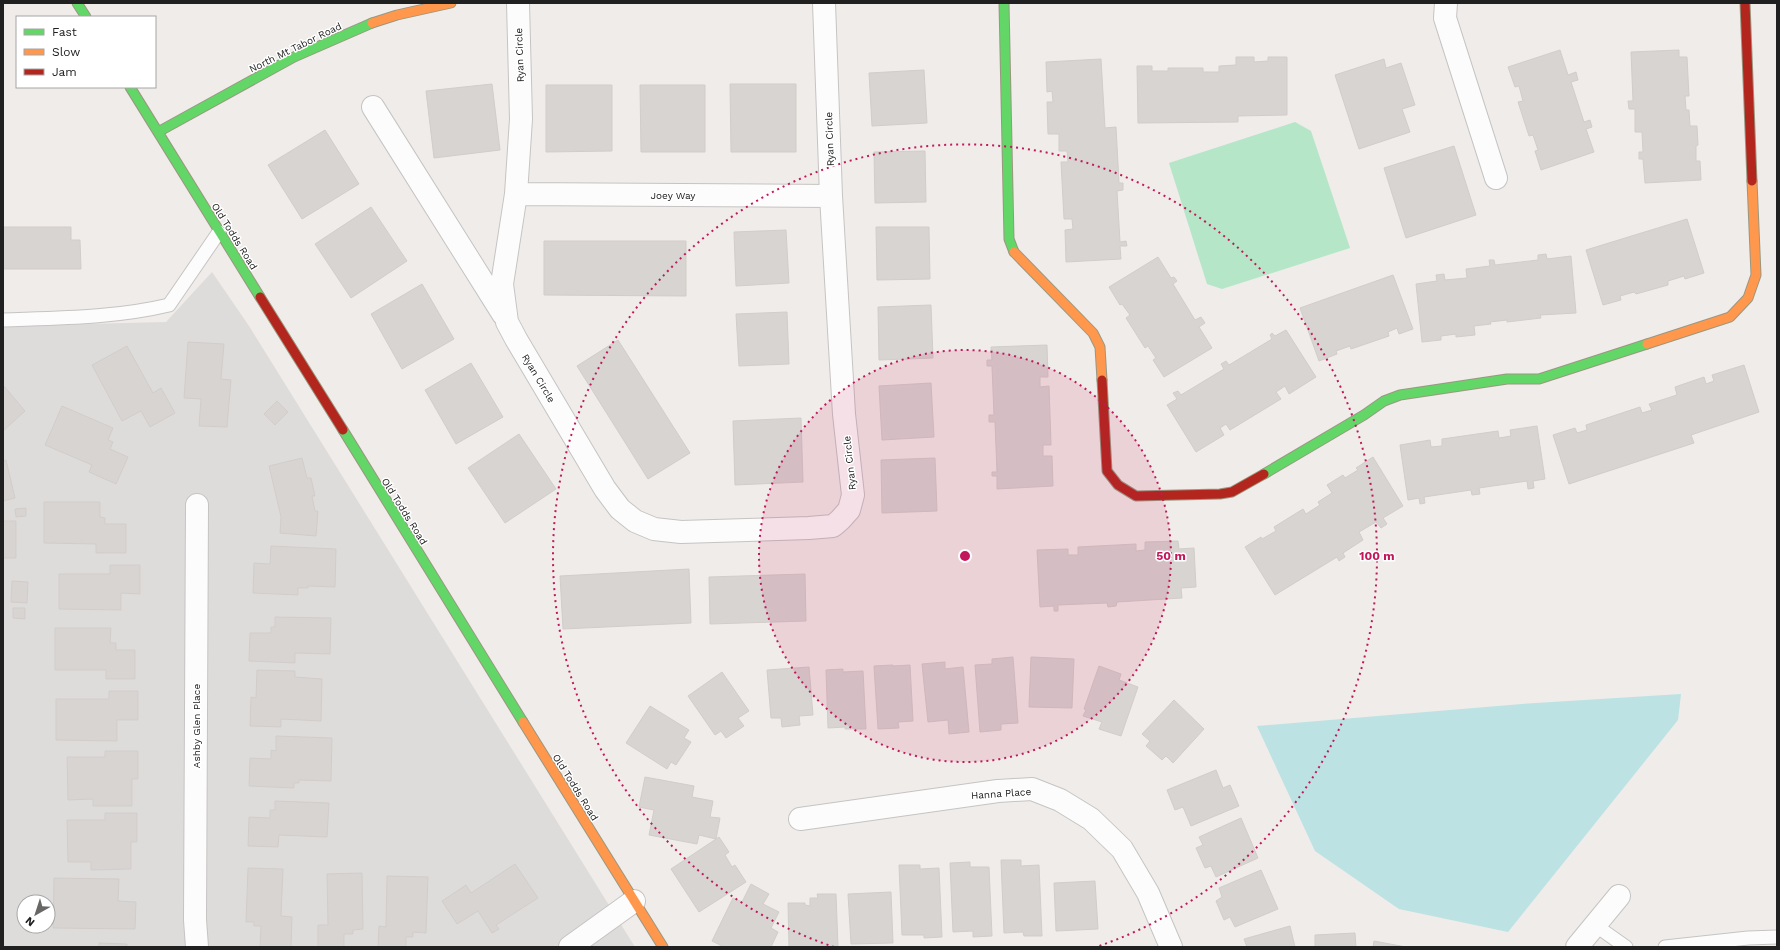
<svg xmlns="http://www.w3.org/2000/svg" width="1780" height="950" viewBox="0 0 1780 950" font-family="'Work Sans',sans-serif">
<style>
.residential{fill:#dedcdb;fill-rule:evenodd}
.pitch{fill:#b4e6c7}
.water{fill:#bce2e3}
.building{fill:#d7d4d2;stroke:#d2cdca}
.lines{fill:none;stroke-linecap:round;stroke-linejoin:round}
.lane-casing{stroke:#c6c4c3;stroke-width:15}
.street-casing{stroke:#c6c4c3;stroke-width:24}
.fast-casing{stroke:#9a9780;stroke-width:11}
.slow-casing{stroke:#9a9780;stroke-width:11}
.jam-casing{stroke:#9a9780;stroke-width:11}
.lane{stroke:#fdfcfc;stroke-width:13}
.street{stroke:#fdfcfc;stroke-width:22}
.fast{stroke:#63d668;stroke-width:9}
.slow{stroke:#ff974d;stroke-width:9}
.jam{stroke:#b3261e;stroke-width:9}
.ring{fill:none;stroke:#c2185b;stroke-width:2;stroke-dasharray:2 4}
.labels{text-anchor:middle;stroke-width:3;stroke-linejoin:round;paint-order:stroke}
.street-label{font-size:10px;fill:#202020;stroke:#fff}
.centre{fill:#c2185b;stroke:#fff;stroke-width:2}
.ring-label{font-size:12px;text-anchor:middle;font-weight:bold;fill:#c2185b;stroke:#fff;stroke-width:3;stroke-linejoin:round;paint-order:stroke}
</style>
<rect width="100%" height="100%" fill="#efece9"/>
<path class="residential" d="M212,272l37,54 386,621h-632v-621l163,-4zM24,902h24v24h-24z"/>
<path class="pitch" d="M1295,122l16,9 39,117 -128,41 -15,-5 -38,-121z"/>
<path class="water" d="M1681,694l-3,26 -170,212 -109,-23 -84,-58 -58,-125 265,-22z"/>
<path class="building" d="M1560,50l8,25 8,-3 2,8 -7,2 13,40 6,-2 2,7 -6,2 8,23 -53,18 -6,-19 3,-1 -5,-15 -4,1 -11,-34 5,-1 -4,-15 -4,1 -7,-20z
M1679,50v7h8l2,39h-4l1,14h3l1,16h7l1,19 -2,1v15h4l1,19 -56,3 -2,-24h-4v-7h4l-1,-20h-7v-23h-6l-1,-8h5l-2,-49z
M1236,57h18v5l14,-1v-4h19v58l-49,1v6l-100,1 -1,-57h15v5h16v-3h35v4h16v-6l17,-1z
M1101,59l4,69 11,-1 3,56h4v7l-6,1 3,51 6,-1 1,5h-7l1,13 -55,3 -1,-32 8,-1 -1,-10h-8l-3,-57h7l-1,-11h-8v-17h-11l-1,-32h6l-1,-11 -5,1 -1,-30z
M1384,59l2,9 15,-5 14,42 -13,4 8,23 -51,17 -24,-74z
M924,70l3,53 -55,3 -3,-53z
M492,84l8,66 -66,8 -8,-67z
M730,84h66v68h-65z
M546,85h66v66l-66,1z
M640,85h65v67h-64z
M325,130l34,54 -57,35 -34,-54z
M1454,146l22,69 -70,23 -22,-70z
M925,151l1,51 -51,1 -1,-51z
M371,207l36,54 -56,37 -36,-54z
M1687,219l17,54 -19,6 -1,-3 -16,5v4l-32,9 -2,-2 -14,4 1,4 -18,5 -17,-55z
M3,227h68v13h9l1,29h-78z
M876,227h53l1,52 -53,1z
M786,230l3,53 -53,3 -2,-54z
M544,241h142v55l-142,-1z
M1546,254l1,5 24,-3 5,57 -36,2 1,3 -34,4v-2l-17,2 1,2 -17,2 1,9 -19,2v-3l-15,2v4l-19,2 -6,-58 21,-3 -1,-6 8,-1 1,6 22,-2 -1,-9 24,-3 -1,-6h5l1,5 43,-5v-5z
M1158,257l13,21 3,-1 3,4 -4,3 22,36 6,-3 4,6 -6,4 13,21 -48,29 -11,-17 3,-2 -8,-12 -3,2 -19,-30 4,-3 -8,-11 -2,1 -11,-18z
M1393,275l20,54 -14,5 -2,-6 -9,4 1,4 -38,13 -1,-3 -14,5 1,3 -18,7 -19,-53z
M422,284l32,55 -52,30 -31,-55z
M931,305l2,53 -54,2 -1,-53z
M787,312l2,52 -50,2 -3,-52z
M1286,330l30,47 -27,17 -4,-8 -9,6 5,7 -51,31 -4,-6 -6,4 4,7 -28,17 -29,-47 10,-6 -4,-6 5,-2 3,4 43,-26 -3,-5 5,-3 3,4 43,-26 -2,-4 2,-2 3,3z
M618,340l72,113 -42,26 -71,-113z
M188,342l36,2 -3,35 10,1 -4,47 -28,-1 2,-27 -17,-1z
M1047,345l1,32h-8v10l9,-1 2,59h-8v11h9l1,30 -56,3v-13h-5v-4h5l-2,-50h-6v-7h5l-2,-49h-5v-6h5l-1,-13z
M127,346l26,47 8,-5 14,25 -25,14 -9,-16 -19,10 -30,-56z
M471,363l32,54 -47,27 -31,-54z
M1744,365l15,47 -68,23 3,8 -125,41 -16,-49 22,-7 2,5 10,-3 -1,-5 54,-18 2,6 10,-3 -3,-6 28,-9 -2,-8 29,-10 2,7 8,-3 -2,-6z
M931,383l3,54 -52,3 -3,-54z
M3,385l22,26 -22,20z
M277,401l11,11 -13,13 -11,-11z
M62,406l51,22 -5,12 5,2 -3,7 18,8 -12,27 -27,-12 3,-7 -47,-20z
M801,418l2,64 -68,3 -2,-64z
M1537,426l8,53 -12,2 1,7 -6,1 -1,-8 -48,7 1,6 -8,1 -1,-5 -47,7 1,6 -5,1 -1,-6 -11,2 -8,-55 30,-5 1,7 11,-1v-7l56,-8 1,7 12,-2 -1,-6z
M519,434l37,55 -51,34 -37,-55z
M1373,457l30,49 -20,12 4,6 -6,4 -5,-6 -17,10 4,8 -20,13 2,4 -6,4 -2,-4 -62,38 -30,-48 16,-10 1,2 14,-8 -2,-4 29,-18 3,5 14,-9 -2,-3 14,-9 -5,-8 16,-10 2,3 13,-8 -2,-2z
M302,458l5,20h4l4,18h-3l3,15h3l-2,25 -36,-3 1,-16 -12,-51z
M935,458l2,53 -55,2 -1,-53z
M6,460l9,38 -12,3v-40z
M44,502h56v15l5,1v6h21v29h-30v-9l-52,-1z
M26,508v8l-10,1 -1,-8z
M3,521h13v37h-13z
M1178,541l1,8 15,-1 2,39 -15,1 1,10 -65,4 -1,4 -8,1 -1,-4 -49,2v6h-4v-5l-14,1 -3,-57 31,-1v6h10v-8l58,-3v7l9,-1v-8z
M271,546l65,3 -1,38 -27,-1v2h-10v7l-45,-2 1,-30 16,1z
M110,565h30v29l-19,-1v17l-62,-1v-35h51z
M689,569l2,54 -128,6 -3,-53z
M805,574l1,47 -96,3 -1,-47z
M12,581l16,1 -1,21 -16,-1z
M13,608h12v11l-12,-1z
M275,617l56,1 -1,36 -35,-1v10l-46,-2 1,-28h21v-6h4z
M55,628h56l-1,15h6v7h19v29h-29v-9h-51z
M1013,657l5,66 -17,1v6l-21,2 -5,-67 17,-1v-5z
M1031,657l43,2 -2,49 -43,-1z
M945,662v7l18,-2 6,65 -20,2 -1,-14 -20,2 -6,-58z
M893,665v1l17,-1 3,56 -15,1 1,6 -21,1 -4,-63z
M1099,666l22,8 -2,6 19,7 -17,49 -22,-7 3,-7 -19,-6 3,-6 -2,-1z
M809,667l4,48 -14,1 1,9 -18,2 -1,-9h-10l-4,-48z
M843,669v3l20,-1 3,58h-21v-2l-17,1 -2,-58z
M257,670l38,1v6l27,2 -1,42 -40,-2v8l-31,-1 1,-29 5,1z
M722,672l27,39 -11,7 6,8 -18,12 -5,-7 -6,4 -27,-39z
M109,691h29v29h-21v21l-61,-1v-41h53z
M1174,700l30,29 -31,34 -7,-7 -4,4 -16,-14 4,-5 -8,-7z
M650,706l39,24 -5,8 7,4 -15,23 -5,-3 -4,7 -41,-26z
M276,736l56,2 -1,43 -32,-1v3h-5v5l-45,-2 1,-28 21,1v-9l5,1z
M105,751h33v28h-6v27h-39v-7l-25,1 -1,-43h38z
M1216,770l7,18 7,-3 9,21 -48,20 -8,-19 -8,3 -8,-20z
M645,777l49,9 -2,11 21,4 -3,16 10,1 -4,21 -17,-4 -2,9 -48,-9 5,-25 -15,-3z
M275,801l54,2 -2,34 -48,-2 -1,12 -30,-1 1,-29 21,1v-8h5z
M105,813h32v29h-6v27l-40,1v-8h-23l-1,-42h38z
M1241,818l17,40 -42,19 -5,-11 -6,2 -9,-20 7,-3 -4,-8z
M719,837l10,15 -4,3 7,12 3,-2 11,17 -47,30 -28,-43z
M1001,860h20v6l18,-1 3,71h-18l-1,-4 -19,1z
M970,862v5h19l3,69 -19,1v-6l-20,1 -3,-69z
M515,864l23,34 -42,27 3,4 -7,4 -14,-22 -21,13 -15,-23 24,-16 5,8z
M899,865h21v4l19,-1 3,69 -18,1v-3h-22z
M248,868l35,1 -2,47 11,1 -1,30h-31l1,-21h-7v-4h-8z
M1261,870l17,39 -43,18 -5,-10 -6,3 -8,-19 6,-4 -3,-9z
M362,873l1,56 -10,1v4h-9v13h-26v-22h10l-1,-51z
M387,876l41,1 -2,56 -13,-1v5h-7v10h-28l1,-21 7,1z
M54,878l65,1 -1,22 18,1 -1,27 -82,-1z
M1095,881l3,48 -42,2 -2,-48z
M751,884l18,10 -6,10 16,8 -8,16 7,4 -7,15h-47l-12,-6 21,-43 9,4z
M891,892l2,51 -42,1 -3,-50z
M817,894h19l2,53h-49l-1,-44h17v2l5,1v-8h8z
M1290,926l5,21h-48l-3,-8z
M1355,933l1,14h-41v-12z
M1374,941l32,6h-33z
M99,943l28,1v3h-28z"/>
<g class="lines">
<g class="lane-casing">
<path id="lane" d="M3,320c55,-2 112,-2 166,-15l50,-73
M1595,925l31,22
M1665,947l83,-9 29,-1"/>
</g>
<g class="street-casing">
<path id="street" d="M518,3l3,116 -5,75 -14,90 5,38 9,17 89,150 15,20 15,12 19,8 27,3 128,-4 24,-2 7,-6 9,-10 4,-15 -9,-81 -13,-218 -7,-193
M1446,3l-1,15 51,160
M373,107l130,207
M516,194l315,2
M800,819l198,-28 34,-2 28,11 31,19 31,30 26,44 23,54
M197,947l-2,-27 2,-415
M570,947l64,-46
M1577,947l42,-51"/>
</g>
<g class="fast-casing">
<path id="fast" d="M77,3l9,14
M1004,3l5,236 5,13
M130,87l130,210
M158,132l136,-75 78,-34
M343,430l180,292
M1264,474l100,-59 20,-14 16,-6 107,-16h32l108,-35"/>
</g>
<g class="slow-casing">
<path id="slow" d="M372,23l25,-8 54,-12
M1014,252l79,81 7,14 2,33
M1647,344l83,-27 18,-19 8,-23 -4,-94
M523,722l140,225"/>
</g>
<g class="jam-casing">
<path id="jam" d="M1745,3l7,178
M260,297l83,133
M1102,380l5,91 11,14 18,11 84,-2 12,-2 32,-18"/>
</g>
<use href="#lane" class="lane"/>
<use href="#street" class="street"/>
<use href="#fast" class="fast"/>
<use href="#slow" class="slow"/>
<use href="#jam" class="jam"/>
</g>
<circle cx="965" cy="556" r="206" fill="#c2185b" fill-opacity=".12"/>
<g class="ring">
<circle cx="965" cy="556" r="206"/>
<path d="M834 947A412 412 0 1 1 1096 947"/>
</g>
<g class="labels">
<g class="street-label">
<text transform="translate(295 47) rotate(-26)" y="4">North Mt Tabor Road</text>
<text transform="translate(519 55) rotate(-92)" y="4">Ryan Circle</text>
<text transform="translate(829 139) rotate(-92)" y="4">Ryan Circle</text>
<text x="673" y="199">Joey Way</text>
<text transform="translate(235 236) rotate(58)" y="4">Old Todds Road</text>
<text transform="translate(539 378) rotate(59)" y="4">Ryan Circle</text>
<text transform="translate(849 463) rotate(-96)" y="4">Ryan Circle</text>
<text transform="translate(405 511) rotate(58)" y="4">Old Todds Road</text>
<text transform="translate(196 726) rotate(-90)" y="4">Ashby Glen Place</text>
<text transform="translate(576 787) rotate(58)" y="4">Old Todds Road</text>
<text transform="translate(1001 793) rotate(-4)" y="4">Hanna Place</text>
</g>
</g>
<circle cx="965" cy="556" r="6" class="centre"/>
<g class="ring-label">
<text x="1171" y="560">50 m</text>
<text x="1377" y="560">100 m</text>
</g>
<rect width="1780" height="950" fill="none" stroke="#202020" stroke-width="8"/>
<rect x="16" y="16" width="140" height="72" fill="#ffffff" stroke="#a6a6a6"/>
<rect x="24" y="29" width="20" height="6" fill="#63d668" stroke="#a6a6a6"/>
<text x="52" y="36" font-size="12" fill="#202020">Fast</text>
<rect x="24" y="49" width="20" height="6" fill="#ff974d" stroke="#a6a6a6"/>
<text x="52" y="56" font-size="12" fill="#202020">Slow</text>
<rect x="24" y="69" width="20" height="6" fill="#b3261e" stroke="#a6a6a6"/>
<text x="52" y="76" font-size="12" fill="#202020">Jam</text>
<g transform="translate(36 914) rotate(219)"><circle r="19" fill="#ffffff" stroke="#a6a6a6"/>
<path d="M0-3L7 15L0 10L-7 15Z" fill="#686766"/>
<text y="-6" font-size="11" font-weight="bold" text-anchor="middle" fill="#202020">N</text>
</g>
</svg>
